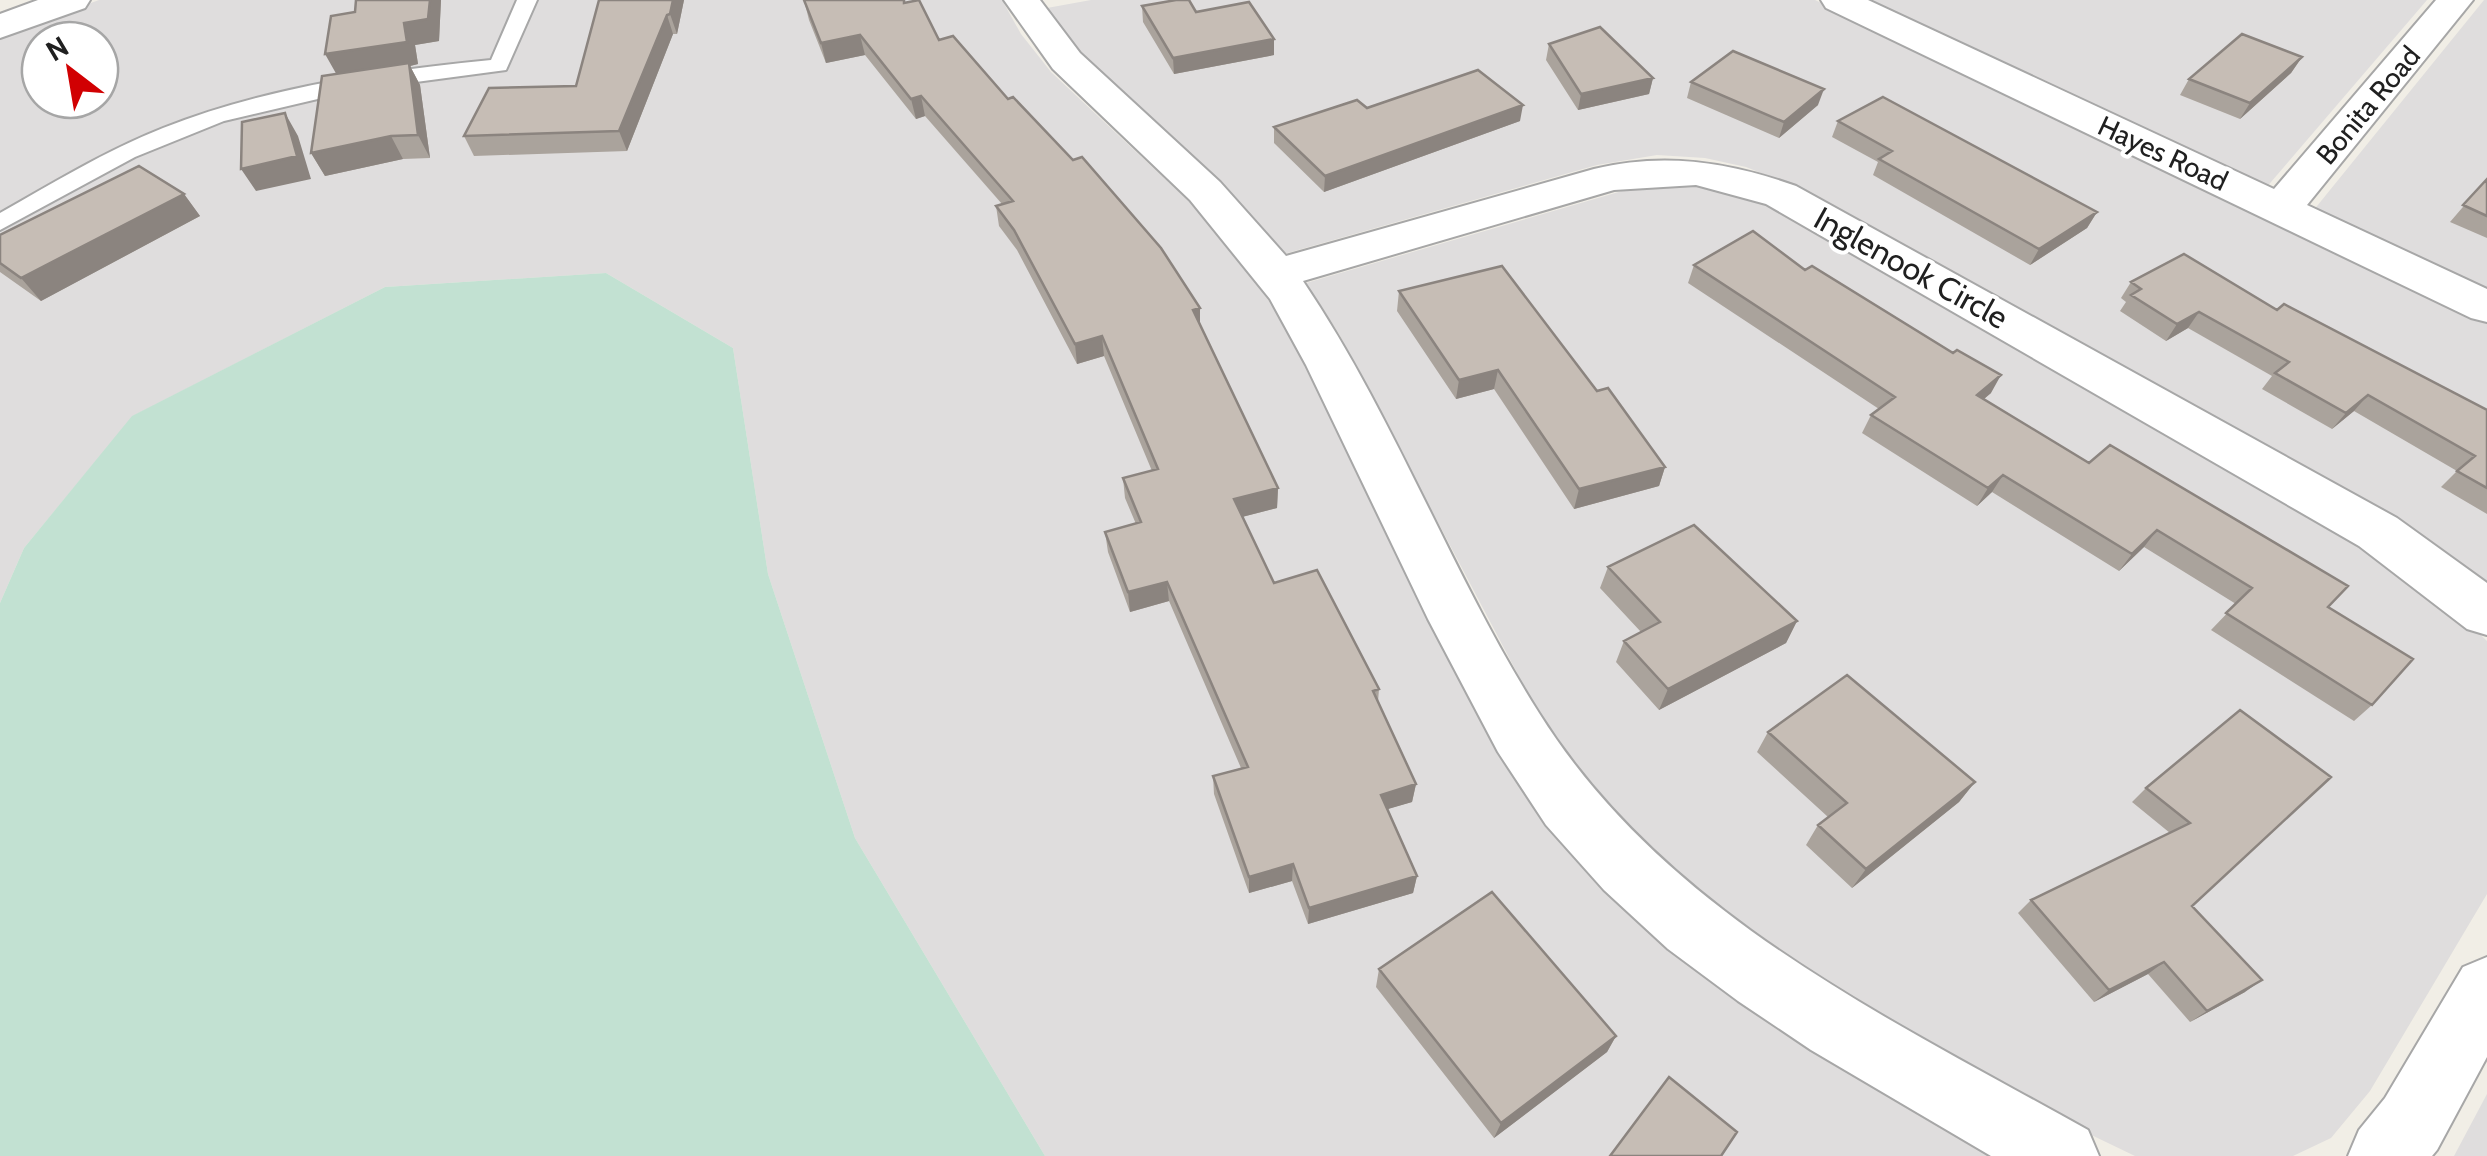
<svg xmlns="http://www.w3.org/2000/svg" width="2487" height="1156" viewBox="0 0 2487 1156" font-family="Cabin,sans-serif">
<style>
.residential{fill:#dfdddd;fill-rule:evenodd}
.wetland{fill:#c2e1d2}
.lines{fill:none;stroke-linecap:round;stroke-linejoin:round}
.service-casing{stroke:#a7a7a7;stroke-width:4}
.minor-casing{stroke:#a7a7a7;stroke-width:4}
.service{fill:#fff;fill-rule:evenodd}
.minor{fill:#fff;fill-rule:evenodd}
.wall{fill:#aaa39c}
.shaded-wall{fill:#8b847f}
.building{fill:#c6bdb5;stroke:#8b847f;stroke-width:2.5}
.labels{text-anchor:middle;stroke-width:8;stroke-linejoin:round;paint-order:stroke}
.far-street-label{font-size:28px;fill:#202020;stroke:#fff}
.street-label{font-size:32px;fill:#202020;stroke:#fff}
</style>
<rect width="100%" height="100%" fill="#f1eee6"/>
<path class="residential" d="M99,0h903l19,34 30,38 145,136 59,71 39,63 197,400 75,105 432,309h-953l-190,-318 -87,-264 -35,-226 -127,-75 -221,14 -252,129 -109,132 -24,55v-566zM40,40h60v60h-60z
M1091,0h724l672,322v265l-693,-401 -48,-19 -41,-9 -48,-3 -60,10 -313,89 -51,-59 -149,-134 -37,-53z
M1862,0h565l-162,189z
M2484,0h3v293l-174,-82z
M1669,182l38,3 65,20 592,338 86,62 37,36v253l-117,197 -39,47 -38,18h-158l-54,-26 -288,-164 -101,-75 -76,-72 -70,-91 -207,-394 -33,-51 316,-92z
M2487,1094v62h-33z"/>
<path class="wetland" d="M606,273l127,75 35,226 87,264 190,318h-1045v-553l24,-55 108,-132 253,-129z"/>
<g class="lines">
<g class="service-casing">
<path id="service" d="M517,0h20l-31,70 -150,20 -132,31 -89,36 -135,73v-17c53,-30 105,-62 163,-85 104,-41 217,-57 328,-68z"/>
</g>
<g class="minor-casing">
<path id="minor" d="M38,0h52l-5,8 -85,30v-24z
M1004,0h36l40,53 140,129 66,74 308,-87c70,-17 135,-7 202,17l601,332 90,65v52l-20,-6 -108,-83 -593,-342 -70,-19 -82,5 -311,91c92,136 148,293 236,432 126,201 349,305 549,417l11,26h-108l-180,-106 -73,-49 -70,-52 -64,-59 -58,-65 -48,-73 -70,-133 -122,-254 -36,-66 -80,-99 -137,-131z
M1821,0h47l406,189 162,-189h37l-166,205 180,84v33l-16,-4 -645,-310z
M2487,957v100l-50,93 -5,6h-84l11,-26 26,-32 78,-131z"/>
</g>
<use href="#service" class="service"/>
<use href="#minor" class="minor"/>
</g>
<path class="wall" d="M356,0h85l-2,41 -24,4 3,19 -8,2 10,19 10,73 -27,1 -78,17 -14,-23 44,-141z
M599,0h85l-7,34h-4l-46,117 -153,5 -10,-20 112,-50z
M804,0l101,2 295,323 78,163 -1,20 -35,9 32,66 105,106 -1,13 38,82 -4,18 -25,7 30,67 -4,17 -105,31 -16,-43 -43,12 -35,-99 -1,-18 28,-8 -72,-167 -39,11 -22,-60 -3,-20 31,-8 -11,-26 -2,-20 29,-7 -48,-115 -27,8 -60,-114 -18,-24 -3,-20 6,-2 -77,-88 -9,3 -51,-64 -39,8 -17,-43z
M1142,6l54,6 78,27v16l-100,19 -31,-52z
M1549,44l104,34 -4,16 -71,16 -32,-50z
M2302,57l-11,16 -51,46 -60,-24 9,-16z
M1691,82l127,23 -39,33 -92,-40z
M1367,108l153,13 -196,71 -50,-49v-16z
M1838,121l259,91 -10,16 -57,37 -157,-90 5,-13 -46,-25z
M2487,179v59l-37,-16z
M184,194l16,22 -159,85 -41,-29v-37z
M1694,265l111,5 186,123 -7,6 344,208 44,98 -18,16 -143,-91 25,-26 -92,-57 -25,24 -127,-79 -15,14 -115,-73 9,-18 8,-6 -191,-126z
M2131,282l146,28 210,100v104l-46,-27 16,-16 -103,-60 -22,18 -70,-40 10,-13 -84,-48 -22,13 -46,-30 6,-9 -5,-4z
M1399,291l198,100 68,76 -6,19 -85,23 -80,-120 -38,10 -59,-88z
M1608,567l189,54 -11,22 -127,67 -43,-48 8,-21 17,-9 -41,-44z
M2240,710l-48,196 53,86 -55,30 -42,-48 -54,28 -76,-89 13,-13 139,-67 -38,-31 14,-14z
M1768,732l207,50 -16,20 -107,86 -46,-43 12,-20 10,-8 -71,-65z
M1379,969l237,67 -9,16 -113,86 -118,-151z"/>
<path class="shaded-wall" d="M430,0h11l-2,41 -24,4 3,19 -8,2 10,19 10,73 -12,-23 -80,-58 -13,-23 79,-31z
M673,0h11l-7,34 -7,-20z
M667,15l6,19 -46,117 -8,-20z
M860,35l5,20 -39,8 -5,-20z
M1274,39v16l-100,19 -1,-16z
M2302,57l-11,16 -51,46 10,-16z
M1653,78l-4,16 -71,16 3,-16z
M1824,89l-6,16 -39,33 5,-16z
M921,96l4,20 -9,3 -5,-20z
M1523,105l-3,16 -196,71 1,-16z
M285,113l13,23 13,43 -55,12 -15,-22z
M391,136l12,23 -78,17 -14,-23z
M184,194l16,22 -159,85 -20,-23z
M2097,212l-10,16 -57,37 9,-16z
M1200,308v21l-7,-19z
M2199,312l-11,16 -22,13 11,-17z
M1102,336l2,20 -27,8 -2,-20z
M1498,370l-4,19 -38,10 3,-19z
M2001,375l-10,18 -24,20 10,-18z
M2368,395l-14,16 -22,18 14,-16z
M1665,467l-6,19 -85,23 5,-20z
M2003,475l-11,17 -15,14 11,-18z
M1278,488l-1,20 -43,11v-20z
M2157,530l-13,17 -25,24 13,-17z
M1167,582l2,19 -39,11 -2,-20z
M1797,621l-11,22 -127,67 9,-21z
M1975,782l-16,20 -107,86 14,-19z
M1416,784l-4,18 -34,10 3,-17z
M1293,864l-1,17 -43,12v-16z
M1417,876l-4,17 -105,31 1,-16z
M2164,962l-16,12 -54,28 15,-12z
M2262,980l-17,12 -55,30 17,-11z
M1616,1036l-9,16 -113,86 7,-15z"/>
<path class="building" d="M356,0h74l-2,19 -24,4 3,19 -82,12 6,-38 24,-4z
M599,0h74l-3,14 -3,1 -48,116 -155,5 25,-48 87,-2z
M804,0h100v3l15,-3 20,40 14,-4 55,63 5,-2 60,63 9,-3 79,91 39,60 -7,2 85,178 -44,11 40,84 43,-13 62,119 -6,2 43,93 -35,11 36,81 -108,32 -16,-44 -44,13 -36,-101 35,-9 -81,-185 -39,10 -23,-60 36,-10 -18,-44 35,-9 -56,-133 -27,8 -61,-114 -18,-24 17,-5 -92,-105 -10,3 -51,-64 -39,8z
M1176,0h13l7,12 53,-10 25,37 -101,19 -31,-52z
M1600,27l53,51 -72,16 -32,-50z
M2242,34l60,23 -52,46 -61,-24z
M1733,51l91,38 -40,33 -93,-40z
M409,63l9,72 -27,1 -80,17 11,-77z
M1478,70l45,35 -198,71 -51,-49 83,-27 10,8z
M1883,97l214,115 -58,37 -160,-90 13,-8 -54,-30z
M285,113l12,43 -56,13 1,-47z
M139,166l45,28 -163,84 -21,-15v-28z
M2487,179v37l-24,-11z
M1753,231l52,39 7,-4 141,87 4,-3 44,25 -24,20 112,68 21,-18 238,141 -20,21 85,52 -41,46 -146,-92 26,-25 -95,-58 -25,24 -129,-79 -15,13 -117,-73 24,-18 -201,-132z
M2184,254l93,56 7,-6 203,106v78l-30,-17 18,-15 -107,-61 -22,18 -71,-40 14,-11 -90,-50 -22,12 -46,-29 10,-6 -10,-7z
M1502,266l95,125 11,-3 57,79 -86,22 -81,-119 -39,10 -60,-89z
M1694,525l103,96 -129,68 -44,-48 36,-19 -52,-55z
M1847,675l128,107 -109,87 -48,-44 29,-22 -79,-71z
M2240,710l91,67 -139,129 70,74 -55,31 -43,-49 -55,28 -78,-90 159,-77 -44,-35z
M1492,892l124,144 -115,87 -122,-154z
M1669,1077l68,55 -16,24h-111z"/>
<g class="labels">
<g class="far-street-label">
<text transform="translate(2368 105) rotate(-50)" y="10">Bonita Road</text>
<text transform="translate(2163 153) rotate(25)" y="10">Hayes Road</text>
</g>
<g class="street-label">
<text transform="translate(1911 268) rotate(29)" y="11">Inglenook Circle</text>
</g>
</g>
<g transform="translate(70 70) rotate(329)"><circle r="48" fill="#ffffff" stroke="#a6a6a6" stroke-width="2.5"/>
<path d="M0-8L18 38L0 25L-18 38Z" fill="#d10002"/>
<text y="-15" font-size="28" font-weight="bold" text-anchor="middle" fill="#202020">N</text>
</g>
</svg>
